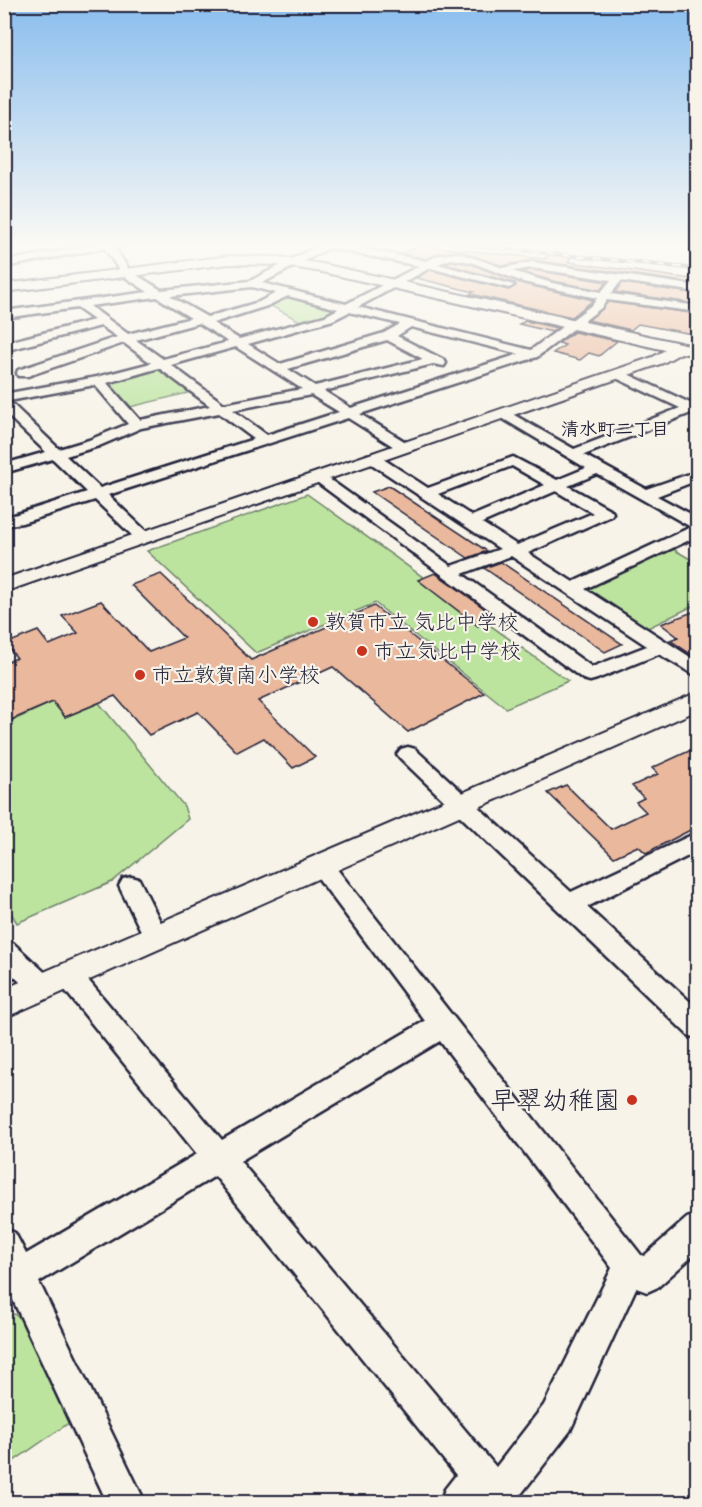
<svg xmlns="http://www.w3.org/2000/svg" width="702" height="1507" viewBox="0 0 702 1507" font-family="Pangolin,'Klee One',sans-serif">
<style>
.green{fill:#bde49f;stroke:#70836d;stroke-width:1.5}
.building{fill:#eab89c;stroke:#22223b;stroke-width:1.5}
.lines{fill:none;stroke-linecap:round;stroke-linejoin:round}
.minor-casing{stroke:#22223b;stroke-width:5}
.tertiary-casing{stroke:#22223b;stroke-width:4}
.minor{fill:#f7f3e8;fill-rule:evenodd}
.tertiary{fill:#f7f3e8;fill-rule:evenodd}
.rail-casing{stroke:#22223b;stroke-width:4}
.rail{stroke:#f7f3e8;stroke-width:2;stroke-dasharray:8;stroke-linecap:butt}
.poi-dot{fill:#c8321e;stroke:#f7f3e8;stroke-width:2}
.labels{text-anchor:middle;stroke-width:4.5;stroke-linejoin:round;paint-order:stroke}
.far-neighbourhood-label{font-size:18px;font-weight:bold;fill:#22223b;stroke:#f7f3e8}
.poi-label{font-size:21px;fill:#22223b;stroke:#f7f3e8;text-anchor:start}
.near-poi-label{font-size:26px;fill:#22223b;stroke:#f7f3e8;text-anchor:end}
</style>
<rect width="100%" height="100%" fill="#f7f3e8"/>
<filter id="ink" filterUnits="userSpaceOnUse"><feTurbulence type="fractalNoise" baseFrequency=".0167" numOctaves="2"/><feDisplacementMap in="SourceGraphic" scale="12" xChannelSelector="R" yChannelSelector="G"/><feConvolveMatrix kernelMatrix="1 2 1 2 8 2 1 2 1" color-interpolation-filters="sRGB"/></filter>
<g filter="url(#ink)">
<path class="green" d="M288,294l54,13 -15,10 -25,5 -33,-17z
M156,369l7,1 29,22 -66,16 -21,-26z
M307,494l261,187 -62,27 -131,-105 -119,50 -109,-102z
M673,549l24,14v41l-51,25 -60,-38 1,-5z
M53,702l12,15 34,-14 85,103 4,13 -76,63 -95,41 -12,-20v-179z
M14,1314l10,5 49,101 -68,47v-147z"/>
<path class="building" d="M420,245l125,14 3,-4 23,2 -3,5 130,18v4l-166,-24 -29,6 -44,-15 -20,2 -12,6 -25,-5z
M451,261l19,3 53,20 70,16 -21,17 -102,-23 4,-2 -58,-14 14,-8 78,20 8,-4 -1,-3 -70,-19z
M532,270l75,12 -7,8 -47,-9 -31,-9z
M622,283l76,11v10l-83,-12z
M608,302l90,12v21l-60,-11 -7,6 -43,-10z
M526,321l31,7 -5,4 -33,-8z
M574,332l43,9 -18,15 -10,-3 -9,7 -27,-7 12,-8 -6,-2z
M389,486l98,65 -19,7 -96,-66z
M501,562l121,82 -17,8 -121,-84z
M435,573l30,21 31,23 -18,9 -60,-46z
M161,574l90,86 123,-54 110,87 -76,39 -75,-65 -75,34 57,56 -22,11 -29,-30 -27,14 -39,-40 -49,23 -34,-39 -50,21 -12,-15 -49,21v-60l13,-5 -12,-14 33,-13 11,14 29,-12 -16,-17 39,-15 48,51 35,-14 -53,-53z
M698,610v49l-28,-19 8,-3 -17,-13z
M698,747v79l-52,27 -8,-7 -24,11 -66,-64 18,-8 45,44 35,-17 -10,-10 8,-4 -12,-12 26,-12 -6,-6z"/>
<g class="lines">
<g class="minor-casing">
<path id="minor" d="M105,243h26l-1,2 -16,2 16,24 31,19 89,-9 67,-35 -3,-3h20l93,18 12,-6 20,-2 44,15 29,-6 166,24v6l-77,-11 -10,13 87,12v6l-91,-12 -6,8 -64,49 -177,57 49,30 2,3 -2,3h-10l-51,-32 -240,77 42,40 2,3 -2,3h-12l-43,-41 -73,23 -18,3v-10l10,-1 73,-23 -34,-33 -49,14v-9l42,-12 -42,-40v-18l93,-17 54,-14 -27,-20 -96,33h-10l-1,-3 1,-3 99,-33 -16,-11 -97,25v-8l90,-23 -17,-12 -73,10v-7l144,-19 -26,-17 -17,-27 -101,19v-6zM329,248l90,18 -73,38 -84,-21zM451,259l20,3 52,20 74,16 -4,6 -62,46 -173,-43 72,-39 79,20 5,-3 -76,-21zM532,268l79,12 -10,12 -49,-9 -40,-12zM252,287l24,6 -17,9 -52,15 -37,-21zM288,296l50,13 -13,7 -86,23 -26,-16 54,-17zM157,297l34,21 -63,16 -38,-28zM349,312l51,12 -16,9 -104,31 -32,-20 85,-24zM199,323l29,19 -65,17 -27,-19zM411,327l108,27 -168,54 -27,-17 109,-27 11,2 2,-3 -2,-3 -47,-24zM387,340l36,19 -108,27 -27,-17zM236,347l66,42 -78,15 -53,-39zM159,368l51,38 -70,14 -33,-37zM95,385l33,39 -39,16 -30,9 -50,-48zM311,395l28,17 -72,23 -34,-25zM219,413l35,26 -154,49 -34,-32 33,-10 42,-18z
M619,370l73,34 6,-2v13l-7,-2 -107,42 62,34 52,-18v9l-41,16 41,22v18l-113,53 113,73v15l-39,-23 -62,25 -7,2 -7,-2 -273,-202 7,-4 5,1 129,92 49,-17 -133,-88 -2,-3 2,-3h10l51,33 85,-31 44,23 29,-12 -91,-54 7,-4 5,1 67,38 106,-41 -66,-31 -1,-3zM512,466l33,19 -73,31 -34,-22zM597,474l94,53 -118,55 -45,-29 83,-37 2,-3 -2,-3 -43,-24zM556,491l37,22 -76,32 -35,-22zM511,556l136,90 -55,21 -130,-93z
M408,747l7,2 156,143 127,-60v19l-111,56 111,102v30l-10,-4 -287,-276 -4,-5 4,-5z
M321,856l8,3 312,396 3,1 43,-38 11,-4v37l-40,36 -11,5 -11,-4 -66,143 -52,67 1,4h-79l5,-13 11,-14 -241,-299 -176,106 106,220h-38l-95,-204 -8,3v-73l11,5 11,21 171,-100 -137,-170 -4,-8 4,-8 9,-3 9,3 144,172 203,-119 -112,-150 -4,-6 4,-6zM440,1041l172,227 -68,137 -48,62 -256,-306z
M131,877l8,2 29,58 -3,7 -9,3 -9,-3 -3,-7 -25,-51 4,-7z
M4,940l9,3 39,36 4,8 -4,8 -9,3 -9,-3 -30,-28z"/>
</g>
<g class="tertiary-casing">
<path id="tertiary" d="M229,256l50,1 43,7 376,83v9l-17,-3 -18,10 -659,229v-13l649,-222 12,-7 -343,-78 -43,-7 -50,-1 -225,28v-8z
M698,692v18l-694,308v-29z"/>
</g>
<use href="#minor" class="minor"/>
<use href="#tertiary" class="tertiary"/>
<g class="rail-casing">
<path id="rail" d="M451,243l247,26"/>
</g>
<use href="#rail" class="rail"/>
</g>
</g>
<linearGradient id="sky" x2="0" y2="1"><stop stop-color="#89bdee"/><stop offset="0.54" stop-color="#fbfaf5"/><stop offset="1" stop-color="#fbfaf5" stop-opacity="0"/></linearGradient>
<rect width="702" height="454" fill="url(#sky)"/>
<g class="poi-dot">
<circle cx="313" cy="622" r="6"/>
<circle cx="362" cy="651" r="6"/>
<circle cx="140" cy="675" r="6"/>
<circle cx="632" cy="1100" r="6"/>
</g>
<g class="labels">
<g class="far-neighbourhood-label">
<text x="615" y="435">清水町二丁目</text>
</g>
<g class="poi-label">
<text x="325" y="629">敦賀市立 気比中学校</text>
<text x="374" y="658">市立気比中学校</text>
<text x="152" y="682">市立敦賀南小学校</text>
</g>
<g class="near-poi-label">
<text x="620" y="1109">早翠幼稚園</text>
</g>
</g>
<rect width="702" height="1507" fill="none" stroke="#f7f3e8" stroke-width="24"/>
<rect x="12" y="12" width="678" height="1483" fill="none" stroke="#22223b" stroke-width="2" filter="url(#ink)"/>
</svg>
